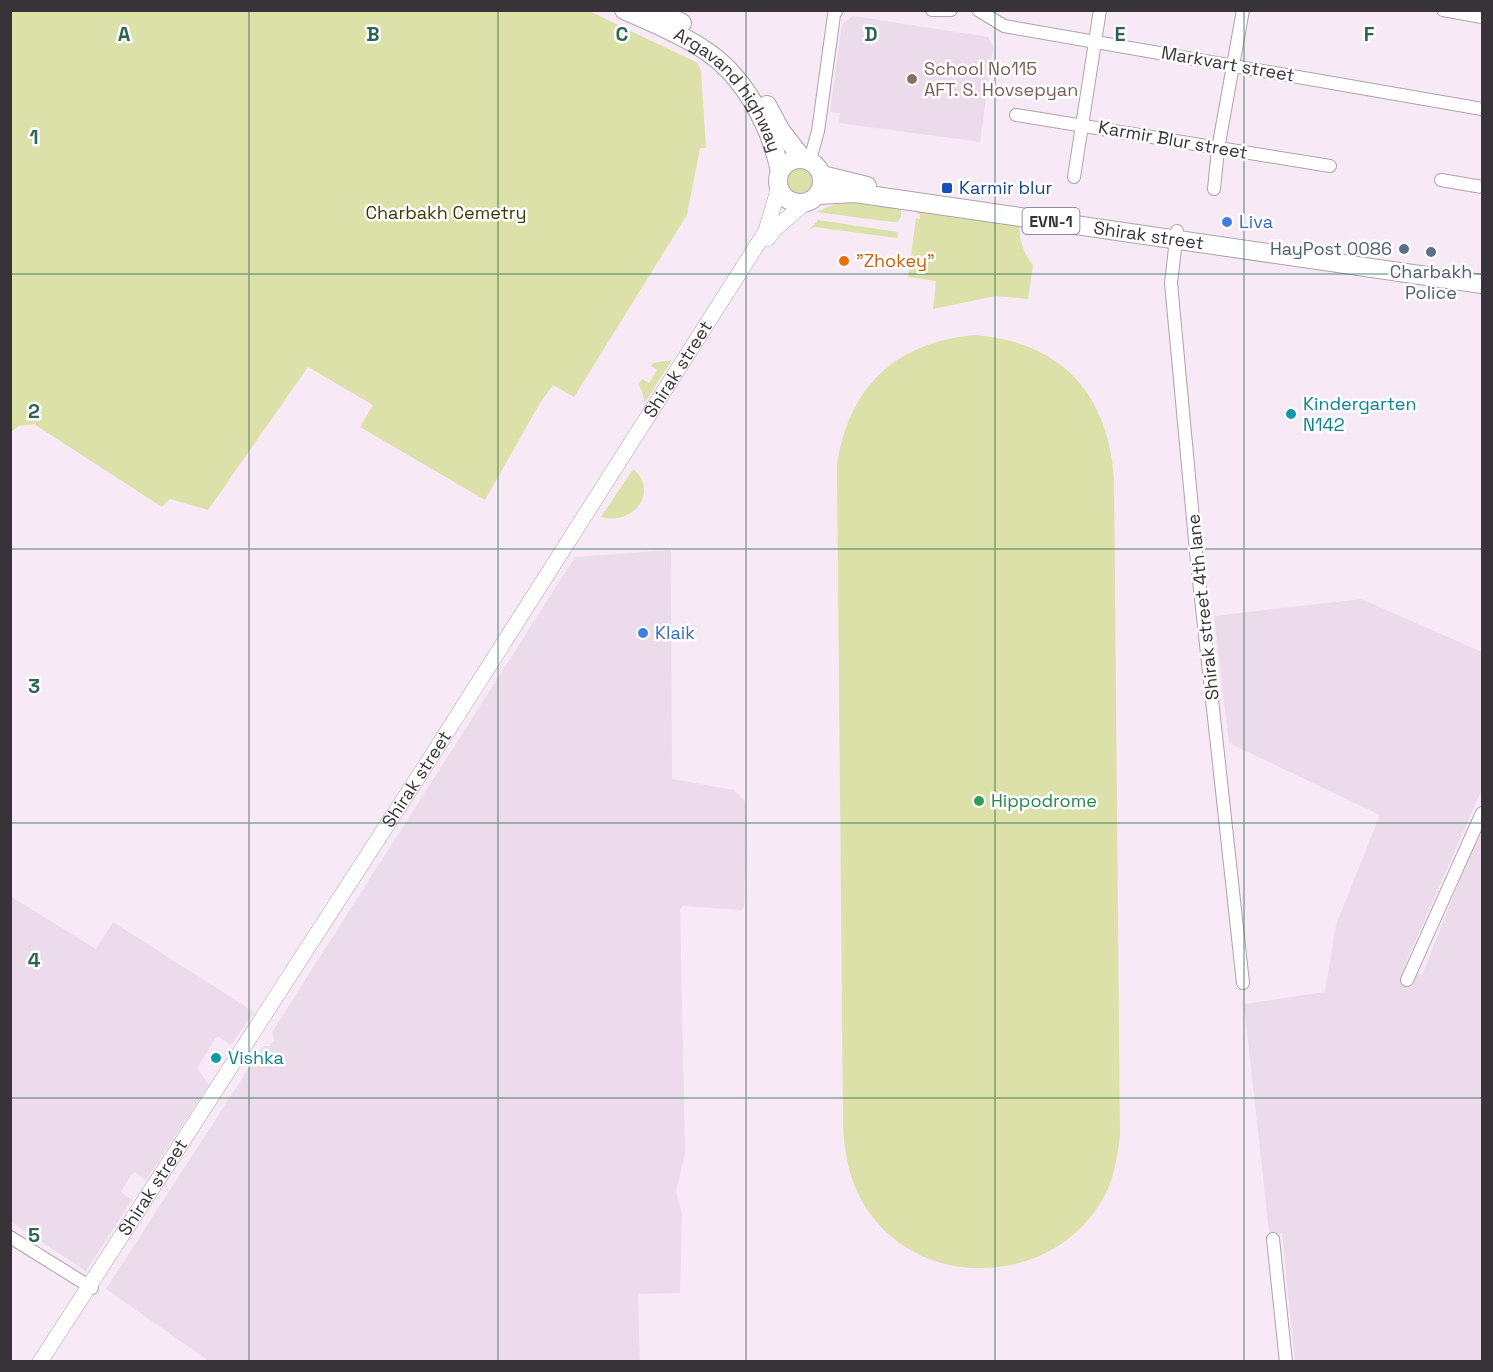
<svg xmlns="http://www.w3.org/2000/svg" width="1493" height="1372" viewBox="0 0 1493 1372" font-family="'Space Grotesk',sans-serif">
<style>
.built{fill:#ecdbeb}
.green{fill:#dbe1a9}
.lines{fill:none;stroke-linecap:round;stroke-linejoin:round}
.minor-casing{stroke:#aea2ad;stroke-width:14}
.major-casing{stroke:#aea2ad;stroke-width:16}
.highway-casing{stroke:#aea2ad;stroke-width:20}
.minor{stroke:#fff;stroke-width:12}
.major{stroke:#fff;stroke-width:15}
.highway{stroke:#fff;stroke-width:18}
.grid{fill:none;stroke:#2d664f;stroke-width:1.5;stroke-opacity:0.55}
.education-dot{fill:#8d6e63;stroke:#fff;stroke-width:2}
.transit-dot{fill:#1a4fb4;stroke:#fff;stroke-width:2}
.shop-dot{fill:#3f7fe0;stroke:#fff;stroke-width:2}
.service-dot{fill:#5c6f8a;stroke:#fff;stroke-width:2}
.food-dot{fill:#e8710a;stroke:#fff;stroke-width:2}
.culture-dot{fill:#0f9aa8;stroke:#fff;stroke-width:2}
.leisure-dot{fill:#2e9e5b;stroke:#fff;stroke-width:2}
.labels{text-anchor:middle;stroke-width:5;stroke-linejoin:round;paint-order:stroke}
.shield{fill:#fff;stroke:#747074;stroke-width:1.5}
.shield-label{font-size:16px;font-weight:bold;fill:#383338}
.street-label{font-size:18px;fill:#383338;stroke:#fff}
.education-label{font-size:18px;fill:#785e54;stroke:#fff;text-anchor:start}
.transit-label{font-size:18px;fill:#164399;stroke:#fff;text-anchor:start}
.park-label{font-size:18px;fill:#383b00;stroke:#fff}
.shop-label{font-size:18px;fill:#366cbe;stroke:#fff;text-anchor:start}
.service-label{font-size:18px;fill:#4e5e75;stroke:#fff;text-anchor:end}
.food-label{font-size:18px;fill:#c56008;stroke:#fff;text-anchor:start}
.culture-label{font-size:18px;fill:#0d838f;stroke:#fff;text-anchor:start}
.leisure-label{font-size:18px;fill:#27864d;stroke:#fff;text-anchor:start}
.grid-label{font-size:20px;text-anchor:middle;font-weight:bold;fill:#2d664f;stroke:#fff;stroke-width:5;stroke-linejoin:round;paint-order:stroke}
</style>
<rect width="100%" height="100%" fill="#f7eaf6"/>
<path class="built" d="M853,16l135,21 5,10 -13,95 -141,-19 1,-10 -10,-1 12,-88z
M671,550l1,229 62,11 11,11 1,6 -2,100 -3,3 -58,-4 -3,3 5,243 -9,40 6,21 -2,80 -42,1 2,67h-431l-103,-72 157,-243h6l5,-6 -2,-8 303,-475z
M1361,599l121,53v137l-78,178 18,8 60,-152v538h-187l-13,-128 -13,-1 -25,-228 81,-12 11,-67 44,-110 -151,-72 -15,-127z
M10,896l86,53 17,-27 141,90 -23,33 -14,-9 -20,32 12,17 -63,95 -12,-8 -6,8 -7,12 11,8 -46,71 -75,-49z"/>
<path class="green" d="M11,10l578,1 109,52 3,8 5,77h-6l-13,67 -113,182 -21,-12 -13,18 -55,97 -125,-73 13,-22 -65,-38 -100,143 -38,-11 -8,8 -128,-83 -15,2 -8,6z
M784 181a17 17 0 1 1 34 0a17 17 0 1 1-34 0Z
M860,201l41,7v9l-4,5h-5l-76,-10 17,-7z
M920,210l99,15c1,16 4,28 14,40l-5,34 -32,-3 -63,13 3,-28 -28,-4 8,-59 4,1v-5h-3z
M818,220l80,12 -1,6 -83,-11 -5,3z
M975,335c86,7 133,58 139,143l6,658c-3,20 -5,39 -14,57 -48,95 -189,102 -243,10 -14,-24 -19,-51 -20,-79l-6,-658c11,-79 59,-124 138,-131z
M672,360l-27,42 -6,-18 3,-5 7,4 8,-13 -6,-4 2,-3z
M633,469c27,23 0,57 -32,48z"/>
<g class="lines">
<g class="minor-casing">
<path id="minor" d="M932,10h19
M978,10l26,16 478,83
M1443,10l39,7
M1016,115l314,51
M810,160l8,-29 16,-116 3,-5
M1074,177l26,-167
M1441,180l41,7
M1214,189l4,-40 25,-139
M1177,231l-6,52 26,279 46,421
M1407,980l75,-167
M10,1237l82,51
M1273,1239l13,123"/>
</g>
<g class="major-casing">
<g id="major">
<path d="M767,239l9,-11 29,-25"/>
<path id="s1" d="M40,1362l391,-605 335,-526 13,-44"/>
</g>
</g>
<g class="highway-casing">
<g id="highway">
<path id="s2" d="M624,10c27,12 55,23 79,39 41,26 67,76 77,122"/>
<path d="M656,10l26,13"/>
<path d="M767,105l14,26 21,27"/>
<circle cx="800" cy="181" r="22"/>
<path d="M822,175l45,11"/>
<path id="s3" d="M818,195l37,-2 627,91"/>
</g>
</g>
<use href="#minor" class="minor"/>
<use href="#major" class="major"/>
<use href="#highway" class="highway"/>
</g>
<path class="grid" d="M249,10v1352M498,10v1352M746,10v1352M995,10v1352M1244,10v1352M10,274h1472M10,549h1472M10,823h1472M10,1098h1472"/>
<circle class="education-dot" cx="912" cy="79" r="6"/>
<rect class="transit-dot" x="941" y="182" width="12" height="12" rx="3"/>
<g class="shop-dot">
<circle cx="1227" cy="222" r="6"/>
<circle cx="643" cy="633" r="6"/>
</g>
<g class="service-dot">
<circle cx="1404" cy="249" r="6"/>
<circle cx="1431" cy="252" r="6"/>
</g>
<circle class="food-dot" cx="844" cy="261" r="6"/>
<g class="culture-dot">
<circle cx="1291" cy="414" r="6"/>
<circle cx="216" cy="1058" r="6"/>
</g>
<circle class="leisure-dot" cx="979" cy="801" r="6"/>
<g class="labels">
<rect class="shield" x="1022.5" y="208" width="57" height="26" rx="4.5"/>
<g class="shield-label">
<text x="1051" y="227">EVN-1</text>
</g>
<g class="street-label">
<text transform="translate(1228 64) rotate(10)" y="6">Markvart street</text>
<text dy="6" stroke="none"><textPath href="#s2" startOffset="136">Argavand highway</textPath></text>
<text transform="translate(1173 140) rotate(10)" y="6">Karmir Blur street</text>
<text dy="6" stroke="none"><textPath href="#s3" startOffset="334">Shirak street</textPath></text>
<text dy="6" stroke="none"><textPath href="#s1" startOffset="1180">Shirak street</textPath></text>
<text transform="translate(1203 607) rotate(-96)" y="6">Shirak street 4th lane</text>
<text dy="6" stroke="none"><textPath href="#s1" startOffset="694">Shirak street</textPath></text>
<text dy="6" stroke="none"><textPath href="#s1" startOffset="208">Shirak street</textPath></text>
</g>
<g class="education-label">
<text x="924" y="75">School No115<tspan x="924" dy="21">AFT. S. Hovsepyan</tspan></text>
</g>
<g class="transit-label">
<text x="959" y="194">Karmir blur</text>
</g>
<g class="park-label">
<text x="446" y="219">Charbakh Cemetry</text>
</g>
<g class="shop-label">
<text x="1239" y="228">Liva</text>
<text x="655" y="639">Klaik</text>
</g>
<g class="service-label">
<text x="1392" y="255">HayPost 0086</text>
<text x="1431" y="278" text-anchor="middle">Charbakh<tspan x="1431" dy="21">Police</tspan></text>
</g>
<g class="food-label">
<text x="856" y="267">"Zhokey"</text>
</g>
<g class="culture-label">
<text x="1303" y="410">Kindergarten<tspan x="1303" dy="21">N142</tspan></text>
<text x="228" y="1064">Vishka</text>
</g>
<g class="leisure-label">
<text x="991" y="807">Hippodrome</text>
</g>
</g>
<g class="grid-label">
<text x="124" y="41">A</text>
<text x="373" y="41">B</text>
<text x="622" y="41">C</text>
<text x="871" y="41">D</text>
<text x="1120" y="41">E</text>
<text x="1369" y="41">F</text>
<text x="34" y="144">1</text>
<text x="34" y="418">2</text>
<text x="34" y="693">3</text>
<text x="34" y="967">4</text>
<text x="34" y="1242">5</text>
</g>
<rect width="1493" height="1372" fill="none" stroke="#383338" stroke-width="24"/>
</svg>
